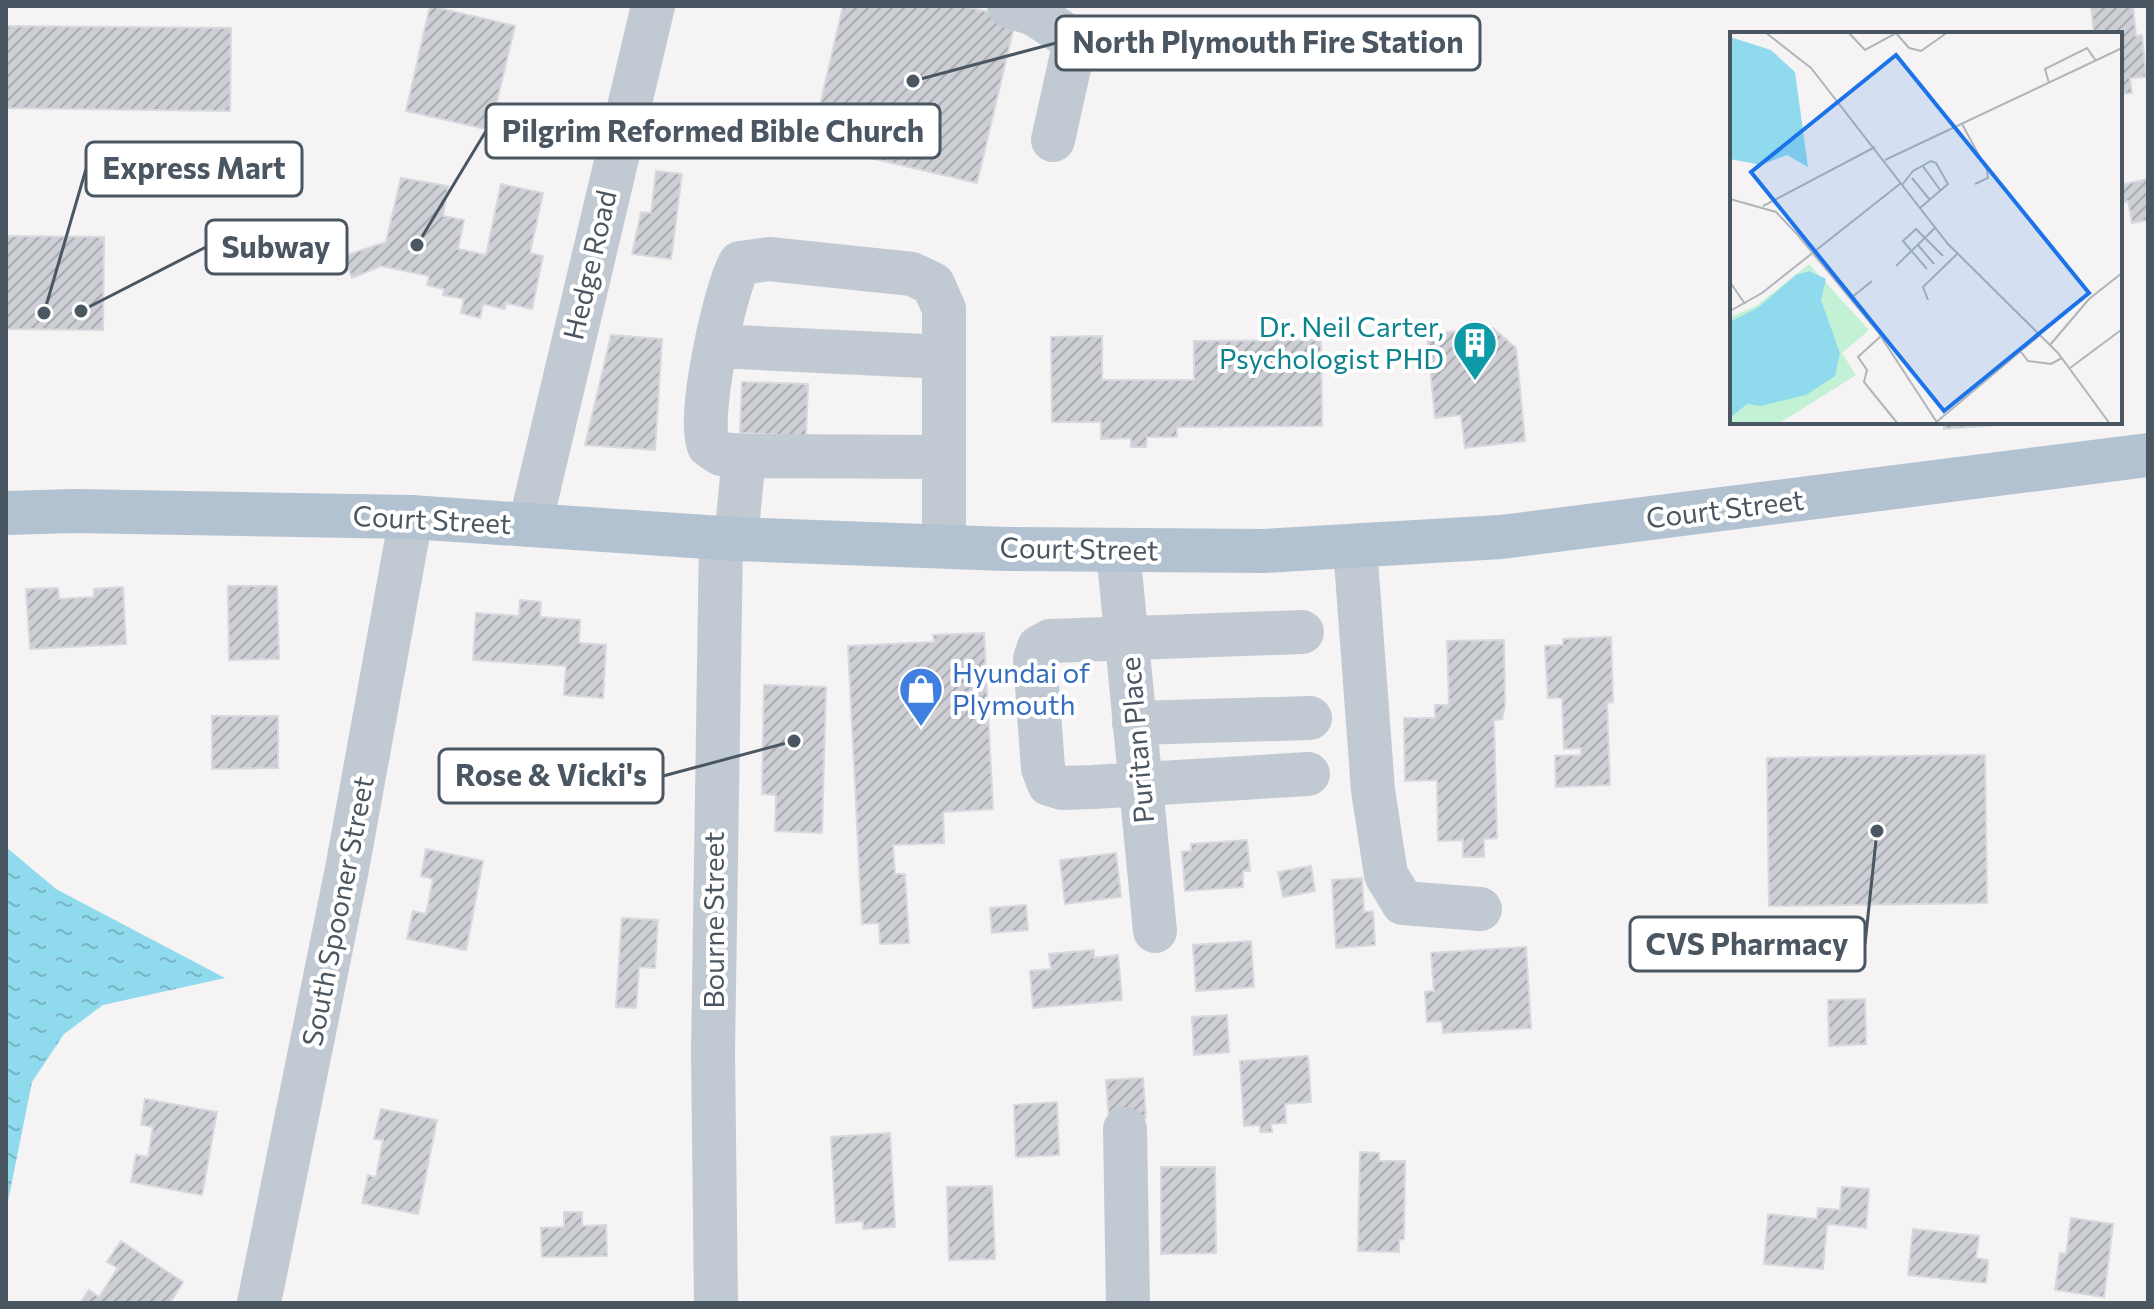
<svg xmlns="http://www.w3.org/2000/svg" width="2154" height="1309" viewBox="0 0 2154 1309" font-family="Commissioner,sans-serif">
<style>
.water{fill:url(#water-ripples)}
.building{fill:url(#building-hatch);stroke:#d7d9de;stroke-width:2}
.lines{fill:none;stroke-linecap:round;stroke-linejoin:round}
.minor{stroke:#c1cad2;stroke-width:44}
.major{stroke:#b3c2d1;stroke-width:44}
.labels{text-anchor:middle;stroke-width:8;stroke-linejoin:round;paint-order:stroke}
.street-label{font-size:28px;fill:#4a5661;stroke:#fff}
.culture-label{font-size:28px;fill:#0d838f;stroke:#fff;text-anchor:end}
.shop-label{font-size:28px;fill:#366cbe;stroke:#fff;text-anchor:start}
.inset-road{fill:none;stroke:#b1b4b9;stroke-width:2}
.view{fill:#1a73e8;fill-opacity:0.15;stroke:#1a73e8;stroke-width:4}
.inset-edge{fill:none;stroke:#4a5661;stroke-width:4}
.leader{fill:none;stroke:#4a5661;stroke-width:3}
.callout-dot{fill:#4a5661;stroke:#fff;stroke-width:3}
.callout{fill:#fff;stroke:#4a5661;stroke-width:3}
.callout-label{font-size:30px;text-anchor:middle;font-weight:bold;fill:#4a5661}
</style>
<defs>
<pattern id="water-ripples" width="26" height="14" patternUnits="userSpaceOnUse" patternTransform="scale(2)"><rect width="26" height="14" fill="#90daee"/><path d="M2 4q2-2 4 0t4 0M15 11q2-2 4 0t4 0" fill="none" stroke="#78b4c4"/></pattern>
<pattern id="building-hatch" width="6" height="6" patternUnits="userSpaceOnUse" patternTransform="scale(2)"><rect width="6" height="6" fill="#cdcfd5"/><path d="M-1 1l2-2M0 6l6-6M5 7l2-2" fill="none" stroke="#a8abb0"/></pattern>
</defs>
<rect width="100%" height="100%" fill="#f5f3f3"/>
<path class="water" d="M6,847l50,42 169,89 -122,27 -39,29 -32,48 -26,129z"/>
<path class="building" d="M430,6l85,20 -25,104 -84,-19z
M843,6h119l54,12 -39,165 -166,-39z
M2091,6h42l3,30 6,-1 4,42 -16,1 2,15 -12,1v-60h-26z
M6,26l225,2 -1,83 -224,-3z
M656,171l26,3 -11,85 -39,-5 9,-42 10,1z
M401,178l47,8 -5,30 21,4 -6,29 28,6 15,-71 42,9 -13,60 13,3 -11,53 -26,-6 -1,6 -22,-5 -3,14 -19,-5 3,-14 -21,-4 1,-6 -17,-4 2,-9 -48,-10 -29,12 -8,-22 42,-14z
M2148,179v41l-16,3 -4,-22 -8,2v-18z
M6,236l98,1 -1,93 -97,-1z
M1493,328l23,20 9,93 -60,7 -4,-33 -26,3 -8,-84z
M611,335l51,4 -7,111 -70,-5z
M1102,336v44h92v-39l127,-1 1,86 -145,1v10h-30l-1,10h-15v-9l-30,1v-17h-49l-1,-85z
M742,382l66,2 -2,52 -66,-3z
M1944,422h78v1l-78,6z
M228,586h49l2,73 -50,1z
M123,587l3,57 -96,5 -4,-60 32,-1 1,11 35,-2v-8z
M520,600l21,2 -1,15 40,3 -1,23 27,2 -3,53 -39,-3 2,-29 -93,-6 3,-47 43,3z
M984,633l9,176 -50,3 1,31 -51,2 2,29h10l4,69 -29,1 -1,-21 -17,1 -14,-278 86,-4 -1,-7z
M1611,637l2,65 -6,1 3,82 -54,2 -1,-31 26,-1v-7l-17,1 -2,-51h-14l-3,-52 18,-1v-6z
M1504,640l1,65 -3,14 -8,1 3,118 -13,1v18h-21v-17l-25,1 -1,-61 -32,1 -1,-63h31v-13h14l-2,-64z
M764,685l62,2 -4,146 -47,-2 1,-36 -14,-1z
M212,716h66v52l-66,1z
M1985,755l2,148 -218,3 -2,-148z
M1247,840l3,31h-7v16l-58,4 -3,-39 9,-1v-7z
M426,849l57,12 -17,89 -59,-11 6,-28 13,3 7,-35 -12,-3z
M1116,853l5,44 -56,7 -5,-44z
M1311,866l4,25 -32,6 -5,-25z
M1362,878l2,34 9,-1 2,34 -39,3 -4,-68z
M1026,905l2,25 -36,3 -2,-25z
M622,918l36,2 -3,48 -16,-1 -3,41 -20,-1z
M1251,941l3,46 -58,4 -3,-46z
M1526,947l5,81 -88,5 -1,-12 -15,1 -2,-30 9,-1 -3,-38z
M1094,950v8l24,-3 4,45 -89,8 -3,-37 21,-2 -2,-15z
M1865,999l1,45 -37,2 -1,-46z
M1227,1015l2,37 -35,3 -2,-38z
M1308,1056l3,46 -26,2 1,19 -15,1 1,8h-12v-7l-16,1 -4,-65z
M1143,1078l3,40 -37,3 -3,-41z
M145,1099l72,13 -15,83 -71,-13 5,-27 12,2 5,-30 -12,-2z
M1057,1102l2,53 -43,2 -2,-52z
M381,1109l56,11 -19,94 -56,-11 6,-28 8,2 7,-37 -9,-1z
M890,1133l5,94 -32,2v-8l-27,2 -5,-86z
M1360,1152l19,1v8h26l-1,78 -5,1v12l-41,-1z
M1161,1167h54l1,86 -55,1z
M992,1186l3,73 -46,1 -2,-73z
M1842,1187l27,2 -3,39 -39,-4 -4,45 -59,-5 4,-50 49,5 1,-11 22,2z
M564,1212h18v14l24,-1 1,31 -65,1 -1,-29 23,-1z
M2071,1218l42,6 -9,73 -49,-7 5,-37 6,1z
M1913,1229l66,7 -3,22 12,2 -2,23 -78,-8z
M121,1241l62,41 -13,21h-90l9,-13 10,7 19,-29 -11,-6z"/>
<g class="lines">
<path class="minor" d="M1009,6l25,8 41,27 -22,99
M717,346l227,11
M744,456l199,1
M530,525l123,-519
M736,539l8,-83 -23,-2 -12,-8c-13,-25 16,-158 31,-183l29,-4 143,15 21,10 11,25v237
M1355,547l18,243 13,85 17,28 77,6
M1118,550l37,381
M1302,632l-252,9 -11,6 -4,12 8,109 6,16 13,4 31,-1 215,-13
M1134,723l176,-5
M1125,1129l3,174
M259,1303l88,-434 64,-352
M716,1303l-3,-251 8,-514"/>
<path class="major" d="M6,513l68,-2 337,6 325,22 270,10 257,2 238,-14 647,-82"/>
</g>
<defs>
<g id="building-pin" transform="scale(2.3)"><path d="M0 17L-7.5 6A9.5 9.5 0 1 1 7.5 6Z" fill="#0f9aa8" stroke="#fff"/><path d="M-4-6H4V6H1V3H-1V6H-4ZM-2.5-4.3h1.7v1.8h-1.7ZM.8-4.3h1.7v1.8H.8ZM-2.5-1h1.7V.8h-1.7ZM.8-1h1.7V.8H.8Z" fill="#fff"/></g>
<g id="shop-pin" transform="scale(2.3)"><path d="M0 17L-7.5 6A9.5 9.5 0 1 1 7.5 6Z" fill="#3f7fe0" stroke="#fff"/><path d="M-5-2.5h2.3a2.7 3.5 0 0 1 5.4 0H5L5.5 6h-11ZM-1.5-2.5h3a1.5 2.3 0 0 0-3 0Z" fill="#fff"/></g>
</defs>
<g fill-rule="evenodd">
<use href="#building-pin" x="1475" y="343"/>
<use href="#shop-pin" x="921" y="689"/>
</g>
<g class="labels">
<g class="street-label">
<text transform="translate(590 265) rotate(-77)" y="10">Hedge Road</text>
<text transform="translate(1725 509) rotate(-7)" y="10">Court Street</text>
<text transform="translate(432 520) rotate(3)" y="10">Court Street</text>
<text transform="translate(1079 549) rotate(1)" y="10">Court Street</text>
<text transform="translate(1137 740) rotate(-95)" y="10">Puritan Place</text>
<text transform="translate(338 911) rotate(-79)" y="10">South Spooner Street</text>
<text transform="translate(714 920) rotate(-90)" y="10">Bourne Street</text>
</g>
<g class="culture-label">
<text x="1444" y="337">Dr. Neil Carter,<tspan x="1444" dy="32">Psychologist PHD</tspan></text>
</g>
<g class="shop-label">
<text x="952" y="683">Hyundai of<tspan x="952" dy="32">Plymouth</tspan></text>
</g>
</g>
<g transform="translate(1730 32)">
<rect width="392" height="392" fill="#f5f3f3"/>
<path d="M79,232l60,66 -27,23 14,22 -78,49h-48v-107l26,-11z" fill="#c3f1d5"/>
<path d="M0,5l41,13 24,22 13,95 -21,-12 -26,10 -31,-6zM79,239l17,8 -5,21 19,53 -5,23 -29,19 -45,11 -14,-2 -17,14v-96l29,-15 37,-32z" fill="#90daee"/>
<path class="inset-road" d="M35,0l46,36 137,176 110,109 52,71M118,0l17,18 31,-17 13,15 12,3 27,-19M319,51l-4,-14 42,-21 9,13M232,92l25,46 1,8 -13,6M155,128l237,-112M192,133l19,26M182,146l18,22M172,153l11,-14 18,-10 5,2 12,21 -28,24M0,167l46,13 21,22 81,98 60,92M33,174l112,-59M188,213l16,19M166,234l39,-38M197,237l-24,-28 13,-12 27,27M0,250l15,22M121,266l21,-17M198,268l-5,-13 34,-33M0,279l32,-18 139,-110M151,304l-23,21 9,13 -3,12 34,42M320,313l39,-46 33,-26M291,320l7,9 23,3 11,-6M340,336l51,-38M204,392l106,-89"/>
<path class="view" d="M166,23l193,238 -145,118 -193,-239z"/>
<rect width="392" height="392" class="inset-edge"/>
</g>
<path class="leader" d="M913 81L1056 43M417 245L486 131M44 313L86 169M81 311L206 247M794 741L663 776M1877 831L1865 944"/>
<g class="callout-dot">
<circle cx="913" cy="81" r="8"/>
<circle cx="417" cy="245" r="8"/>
<circle cx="44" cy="313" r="8"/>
<circle cx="81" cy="311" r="8"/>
<circle cx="794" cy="741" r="8"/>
<circle cx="1877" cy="831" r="8"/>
</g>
<g class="callout">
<rect x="1056" y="16" width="424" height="54" rx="8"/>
<rect x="486" y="104" width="454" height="54" rx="8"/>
<rect x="86" y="142" width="216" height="54" rx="8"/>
<rect x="206" y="220" width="141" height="54" rx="8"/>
<rect x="439" y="749" width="224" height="54" rx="8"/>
<rect x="1630" y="917" width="235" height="54" rx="8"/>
</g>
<g class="callout-label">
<text x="1268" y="53">North Plymouth Fire Station</text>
<text x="713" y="142">Pilgrim Reformed Bible Church</text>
<text x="194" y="179">Express Mart</text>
<text x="276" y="258">Subway</text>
<text x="551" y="786">Rose &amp; Vicki's</text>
<text x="1747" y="955">CVS Pharmacy</text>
</g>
<rect width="2154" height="1309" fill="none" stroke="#4a5661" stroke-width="16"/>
</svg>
